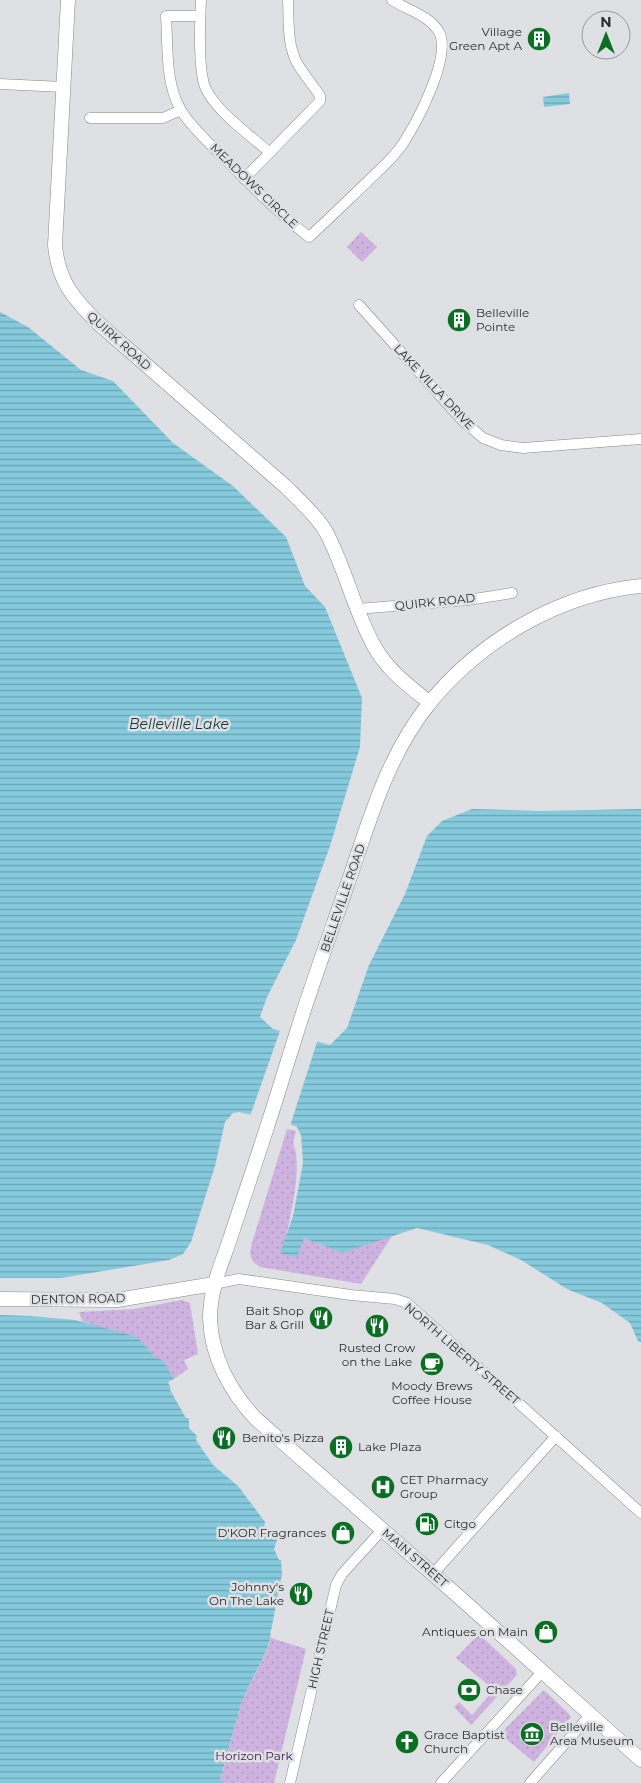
<svg xmlns="http://www.w3.org/2000/svg" width="641" height="1783" viewBox="0 0 641 1783" font-family="Montserrat,sans-serif">
<style>
.park{fill:url(#park-dots)}
.water{fill:url(#water-rules)}
.pier{fill:#dfe0e3}
.lines{fill:none;stroke-linecap:round;stroke-linejoin:round}
.street-casing{stroke:#87888b;stroke-width:11}
.secondary-casing{stroke:#87888b;stroke-width:15}
.street{stroke:#fff;stroke-width:10}
.secondary{stroke:#fff;stroke-width:14}
.labels{text-anchor:middle;stroke-width:5;stroke-linejoin:round;paint-order:stroke}
.poi-label{font-size:12px;fill:#2d2d2e;stroke:#dfe0e3;text-anchor:start}
.street-label{font-size:12px;fill:#2d2d2e;stroke:#dfe0e3}
.park-label{font-size:12px;fill:#3d1851;stroke:#dfe0e3}
.water-label{font-size:14px;font-style:italic;fill:#14363e;stroke:#dfe0e3}
</style>
<defs>
<pattern id="park-dots" width="8" height="8" patternUnits="userSpaceOnUse" patternTransform="scale(1.25)"><rect width="8" height="8" fill="#ceb3e0"/><path d="M2 2h.1M6 6h.1" fill="none" stroke="#b19ac0" stroke-width="1.8" stroke-linecap="round"/></pattern>
<pattern id="water-rules" width="6" height="5" patternUnits="userSpaceOnUse" patternTransform="scale(1.25)"><rect width="6" height="5" fill="#85cadd"/><path d="M0 2.5h6" fill="none" stroke="#6da4b4"/></pattern>
</defs>
<rect width="100%" height="100%" fill="#dfe0e3"/>
<path class="park" d="M361,232l16,15 -15,15 -15,-15z
M287,1129l9,2 -3,12c11,25 -5,84 -11,111l22,-16 38,15 52,-20 -33,51 -101,-17c-11,-7 -11,-12 -8,-24z
M182,1300l8,3 8,51 -14,6 4,9 -14,10 -11,-19 -7,-2 -15,-17 -7,-5 -35,-8 -17,-7 -3,-9 55,-3z
M479,1634l37,35 1,6 -46,50 -17,-18 5,-5 13,13 22,-25 -38,-32z
M271,1638l35,11 -32,134h-50l-4,-2 22,-81h1c8,-22 22,-40 28,-62z
M544,1690l25,24 2,3 -37,45 -34,-28z"/>
<path class="water" d="M569,93l1,11 -26,3 -1,-10z
M0,312l28,15 53,43 32,11 60,62 60,43 53,51 19,49 20,21 37,91 -2,49 -30,99 -34,94 -29,57 -7,20 13,12 57,16 17,-17 22,-63 36,-71 22,-58 15,-15 30,-12 68,2 101,-2v533l-3,-1 -8,-18 -28,-20 -35,-14 -46,-29 -33,-15 -71,-17 -75,25 -38,-15 -7,19 -16,-3v-4l12,-34 10,-53 -2,-28 -4,-8 -7,-3 -51,-12 -6,1 -8,9 -10,44 -24,76 -8,12 -14,6 -108,18h-61z
M0,1315l31,1 44,4 59,16 7,5 15,17 7,2 11,19 -6,3 3,7 -1,1 16,28h3v10l8,8 -1,4 17,25 25,21 27,36 -2,13h10l4,5 -3,9 5,11h2l1,14 -12,62h1c-6,24 -20,41 -28,64h-1l-22,80 4,3h-224z"/>
<path class="pier" d="M281,1028l37,11 -28,87 -40,-10z"/>
<g class="lines">
<g class="street-casing">
<path id="street" d="M201,0c-1,20 -3,73 5,89 10,22 45,47 63,63
M200,16h-34c2,29 -1,68 15,94 8,15 31,36 44,49 27,27 54,55 84,78 20,-18 39,-37 59,-56 12,-12 27,-24 36,-39 14,-22 48,-86 35,-110 -10,-17 -32,-22 -47,-32
M0,84l63,3
M90,118h73l18,-8
M244,179l76,-78v-5c-7,-11 -16,-21 -23,-33 -10,-19 -8,-42 -9,-63
M359,305l102,114 22,19 18,7 22,3 118,-9
M357,609l111,-9 44,-7
M214,1284l25,-5 112,16 44,4 12,4 234,210
M433,1574l123,-138
M290,1783l46,-198 6,-11 40,-44
M441,1783l101,-111
M530,1783l60,-68"/>
</g>
<g class="secondary-casing">
<path id="secondary" d="M68,0l-13,245c3,36 18,53 43,78l187,163c12,12 34,32 41,46 19,35 28,78 48,114 13,24 35,40 56,57
M641,586c-82,8 -162,55 -213,119 -41,52 -58,114 -79,175 -18,52 -37,103 -53,155 -10,31 -19,62 -29,92 -12,38 -25,75 -37,112 -9,26 -20,51 -20,79 1,38 20,73 45,100l203,178 183,164
M0,1299l117,1 97,-16"/>
</g>
<use href="#street" class="street"/>
<use href="#secondary" class="secondary"/>
</g>
<defs>
<g id="building-disc" transform="scale(1.25)"><circle r="9.5" fill="#077021" stroke="#dfe0e3"/><path d="M-4-6H4V6H1V3H-1V6H-4ZM-2.5-4.3h1.7v1.8h-1.7ZM.8-4.3h1.7v1.8H.8ZM-2.5-1h1.7V.8h-1.7ZM.8-1h1.7V.8H.8Z" fill="#fff"/></g>
<g id="restaurant-disc" transform="scale(1.25)"><circle r="9.5" fill="#077021" stroke="#dfe0e3"/><path d="M-5-6h1v4h1v-4h1v4h1v-4h1v5L-1.5 .5V6h-2V.5L-5-1ZM5-6V6H3V1.5H1.5Q1.5-4 5-6Z" fill="#fff"/></g>
<g id="cafe-disc" transform="scale(1.25)"><circle r="9.5" fill="#077021" stroke="#dfe0e3"/><path d="M-5.5-4.5H6V0H3Q3 3.5 0 3.5H-2.5Q-5.5 3.5-5.5 0ZM3-3.2v2h1.7v-2ZM-6 4.5H4V6H-6Z" fill="#fff"/></g>
<g id="hospital-disc" transform="scale(1.25)"><circle r="9.5" fill="#077021" stroke="#dfe0e3"/><path d="M-5-5h3v3.5h4V-5h3V5h-3V1.5h-4V5h-3Z" fill="#fff"/></g>
<g id="fuel-disc" transform="scale(1.25)"><circle r="9.5" fill="#077021" stroke="#dfe0e3"/><path d="M-5.5-6h7V0h2V4h1.3V-2.5L3-4.5l.8-.8L6-3V5H2.5V1h-1V6h-7ZM-4.2-4.7v3.2H.2V-4.7Z" fill="#fff"/></g>
<g id="shop-disc" transform="scale(1.25)"><circle r="9.5" fill="#077021" stroke="#dfe0e3"/><path d="M-5-2.5h2.3a2.7 3.5 0 0 1 5.4 0H5L5.5 6h-11ZM-1.5-2.5h3a1.5 2.3 0 0 0-3 0Z" fill="#fff"/></g>
<g id="bank-disc" transform="scale(1.25)"><circle r="9.5" fill="#077021" stroke="#dfe0e3"/><path d="M-6-4H6V4H-6ZM0-2.3a2.3 2.3 0 1 0 0 4.6a2.3 2.3 0 1 0 0-4.6Z" fill="#fff"/></g>
<g id="museum-disc" transform="scale(1.25)"><circle r="9.5" fill="#077021" stroke="#dfe0e3"/><path d="M0-6L6-3V-2H-6V-3ZM-5-1h2V3h-2ZM-1-1h2V3h-2ZM3-1h2V3H3ZM-6 4H6V6H-6Z" fill="#fff"/></g>
<g id="church-disc" transform="scale(1.25)"><circle r="9.5" fill="#077021" stroke="#dfe0e3"/><path d="M-1.2-6h2.4v3.5h3.3v2.4h-3.3V6h-2.4V-.1h-3.3v-2.4h3.3Z" fill="#fff"/></g>
</defs>
<g fill-rule="evenodd">
<use href="#building-disc" x="539" y="39"/>
<use href="#building-disc" x="459" y="320"/>
<use href="#restaurant-disc" x="321" y="1318"/>
<use href="#restaurant-disc" x="377" y="1326"/>
<use href="#cafe-disc" x="432" y="1364"/>
<use href="#restaurant-disc" x="224" y="1438"/>
<use href="#building-disc" x="341" y="1447"/>
<use href="#hospital-disc" x="383" y="1487"/>
<use href="#fuel-disc" x="427" y="1524"/>
<use href="#shop-disc" x="343" y="1533"/>
<use href="#restaurant-disc" x="301" y="1594"/>
<use href="#shop-disc" x="546" y="1632"/>
<use href="#bank-disc" x="469" y="1690"/>
<use href="#museum-disc" x="532" y="1734"/>
<use href="#church-disc" x="407" y="1742"/>
</g>
<g class="labels">
<g class="poi-label">
<text x="522" y="36" text-anchor="end">Village<tspan x="522" dy="14">Green Apt A</tspan></text>
<text x="476" y="317">Belleville<tspan x="476" dy="14">Pointe</tspan></text>
<text x="304" y="1315" text-anchor="end">Bait Shop<tspan x="304" dy="14">Bar &amp; Grill</tspan></text>
<text x="377" y="1352" text-anchor="middle">Rusted Crow<tspan x="377" dy="14">on the Lake</tspan></text>
<text x="432" y="1390" text-anchor="middle">Moody Brews<tspan x="432" dy="14">Coffee House</tspan></text>
<text x="242" y="1442">Benito's Pizza</text>
<text x="358" y="1451">Lake Plaza</text>
<text x="400" y="1484">CET Pharmacy<tspan x="400" dy="14">Group</tspan></text>
<text x="444" y="1528">Citgo</text>
<text x="326" y="1537" text-anchor="end">D'KOR Fragrances</text>
<text x="284" y="1591" text-anchor="end">Johnny's<tspan x="284" dy="14">On The Lake</tspan></text>
<text x="528" y="1636" text-anchor="end">Antiques on Main</text>
<text x="486" y="1694">Chase</text>
<text x="550" y="1731">Belleville<tspan x="550" dy="14">Area Museum</tspan></text>
<text x="424" y="1739">Grace Baptist<tspan x="424" dy="14">Church</tspan></text>
</g>
<g class="street-label">
<text transform="translate(254 186) rotate(44)" y="4">MEADOWS CIRCLE</text>
<text transform="translate(119 341) rotate(42)" y="4">QUIRK ROAD</text>
<text transform="translate(434 387) rotate(47)" y="4">LAKE VILLA DRIVE</text>
<text transform="translate(435 602) rotate(-6)" y="4">QUIRK ROAD</text>
<text transform="translate(343 898) rotate(-71)" y="4">BELLEVILLE ROAD</text>
<text transform="translate(78 1299) rotate(-1)" y="4">DENTON ROAD</text>
<text transform="translate(462 1354) rotate(41)" y="4">NORTH LIBERTY STREET</text>
<text transform="translate(415 1558) rotate(41)" y="4">MAIN STREET</text>
<text transform="translate(321 1649) rotate(-77)" y="4">HIGH STREET</text>
</g>
<g class="park-label">
<text x="254" y="1760">Horizon Park</text>
</g>
<g class="water-label">
<text x="179" y="729">Belleville Lake</text>
</g>
</g>
<g transform="translate(606 35)"><circle r="24" fill="#dfe0e3" stroke="#98989b"/>
<path d="M0-4L9 19L0 12L-9 19Z" fill="#077021"/>
<text y="-8" font-size="14" font-weight="bold" text-anchor="middle" fill="#2d2d2e">N</text>
</g>
</svg>
